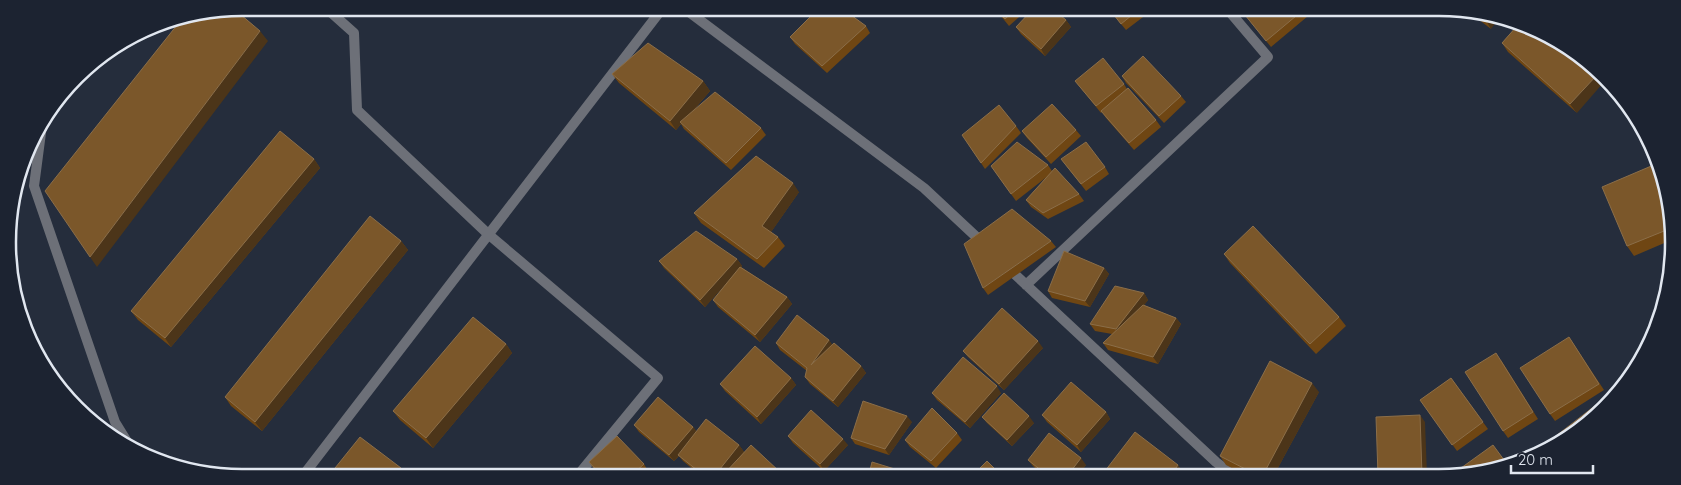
<svg xmlns="http://www.w3.org/2000/svg" width="1681" height="485" viewBox="0 0 1681 485" font-family="Quicksand,sans-serif">
<style>
.lines{fill:none;stroke-linecap:round;stroke-linejoin:round}
.minor{stroke:#6d7078;stroke-width:10}
.wall{fill:#6f4613}
.shaded-wall{fill:#4c3519}
.building{fill:#7b572a;stroke:#8b6e49}
.rim{fill:none;stroke:#e1e7f0;stroke-width:2.5}
</style>
<rect width="100%" height="100%" fill="#252d3c"/>
<g class="lines">
<path class="minor" d="M326,8l28,25 3,77 131,124 170,144 -79,96
M685,9l239,179 61,57
M42,125l-8,61 81,236 16,26
M1006,266l210,196 17,13
M1026,285l242,-228 -39,-46
M305,473l357,-464"/>
</g>
<path class="wall" d="M996,10h31l-18,16z
M1068,10h6l-3,3z
M1110,11h41l-25,19z
M1250,11h64l-43,36 -26,-32z
M1469,12h15l7,17z
M1066,20l5,7 -26,29 -24,-22 -5,-7z
M866,26l4,7 -43,40 -32,-29 -5,-7z
M1517,26l60,87 -69,-61 -6,-9z
M612,74l91,7 7,10 -18,21 69,16 5,7 -35,35 -47,-41 -3,-5 -5,6 -57,-47z
M1122,76l59,20 5,6 -22,21 -38,-40z
M1075,81l49,3 3,5 29,31 5,7 -27,23 -28,-32 -4,-6 -1,1z
M1634,112l6,15 -4,2 -5,-7z
M1016,126l5,7 -36,36 -23,-34z
M1076,130l5,6 -30,28 -24,-26 -5,-7z
M314,159l6,9 -149,179 -33,-27 -7,-9z
M1061,159l44,8 4,7 -23,17z
M1048,165l4,6 27,23 5,7 -36,18 -17,-12 -5,-7 22,-24 -32,25 -25,-35z
M799,192l-28,40 7,5 7,9 -21,22 -63,-45 -7,-10z
M1669,196v45l-35,15 -7,-10z
M401,241l7,9 -146,181 -31,-25 -6,-9z
M1051,241l5,6 -68,48 -5,-7z
M1224,254l115,63 7,9 -30,28 -86,-91z
M737,259l5,7 -1,1 46,30 5,7 -32,38 -42,-35 -5,-7 15,-19 -23,26 -41,-39 -5,-7z
M1104,268l5,6 -19,33 -38,-9 -4,-7z
M1144,293l4,7 -4,5 32,13 5,6 -23,40 -50,-14 -5,-7 9,-9 -17,-3 -5,-7z
M1569,337l35,53 -49,31 -5,-7z
M829,340l3,5 29,21 5,7 -28,34 -28,-23 -5,-7 2,-6 -27,-21 -4,-7z
M506,344l6,9 -79,95 -33,-28 -7,-9z
M1043,348l-39,42 -36,-33 -5,-6z
M1501,360l37,59 -30,19 -5,-7z
M791,378l5,7 -35,39 -36,-33 -5,-7z
M1451,378l37,51 -31,22 -37,-51z
M1319,392l-45,83h-28l-20,-10 -6,-9z
M932,393h69l-31,35 -33,-28z
M1106,412l4,7 -29,33 -34,-30 -5,-7z
M982,417l52,6 -22,23 -25,-23z
M912,422l-23,33 -34,-11 -4,-6z
M634,425l59,2 3,4 43,14 5,7 36,20 2,2h-83l-16,-13 -4,-5 -5,5 -35,-29z
M957,433l5,7 -26,28 -26,-21 -5,-7z
M788,436l60,9 -24,26 -31,-28z
M1028,460l58,5 -8,10h-35l-10,-9z
M589,462l55,2 4,7 -3,3h-47z"/>
<path class="shaded-wall" d="M1492,15l7,3 -8,11 -4,-7z
M1066,20l5,7 -26,29 -4,-7z
M260,31l8,10 -171,226 -7,-10z
M1597,75l7,7 -27,31 -7,-9z
M703,81l7,10 -29,33 -1,-2 1,2 -5,6 -6,-9z
M314,159l6,9 -149,179 -6,-9z
M793,183l6,9 -30,43 -7,-9z
M401,241l7,9 -146,181 -7,-9z
M737,259l5,7 -37,41 -5,-7z
M1104,268l5,6 -19,33 -5,-6z
M1144,293l4,7 -27,36 -5,-7z
M787,297l5,7 -32,38 -5,-7z
M1176,318l5,6 -23,40 -5,-7z
M829,340l5,7 -23,18z
M1038,341l5,7 -39,42 -5,-6z
M506,344l6,9 -79,95 -7,-10z
M861,366l5,7 -28,34 -5,-6z
M791,378l5,7 -35,39 -4,-7z
M1312,383l7,9 -45,83h-11z
M997,386l4,7 -31,35 -5,-6z
M1106,412l4,7 -29,33 -4,-7z
M1420,415l5,7 2,53h-5z
M907,416l5,6 -23,33 -4,-6z
M1029,416l5,7 -22,23 -5,-6z
M693,427l5,6 -24,28 -5,-6z
M843,439l5,6 -24,26 -4,-7z
M739,445l5,7 -18,22h-10z
M1081,458l5,7 -8,10h-10z
M1178,465l5,7 -2,3h-10z
M401,468l4,5h-8z"/>
<path class="building" d="M234,9l26,22 -170,226 -45,-66 136,-171z
M817,10h27l22,16 -44,40 -32,-29z
M997,10h18l-10,9z
M1032,10h22l12,10 -25,29 -25,-22z
M1111,11h26l-16,13z
M1250,11h52l-36,30 -21,-26z
M1473,12h11l8,3 -5,7z
M1517,26l52,21 28,28 -27,29 -68,-61z
M648,43l55,38 -33,40 -58,-47z
M1143,56l38,40 -22,20 -37,-40z
M1103,58l21,26 -28,22 -21,-25z
M1128,88l28,32 -27,23 -28,-32z
M715,92l46,36 -35,35 -46,-41z
M1622,100l12,12 3,7 -6,3z
M1052,104l24,26 -30,27 -24,-26z
M999,105l17,21 -35,37 -19,-28z
M280,131l34,28 -149,179 -34,-27z
M1017,142l31,23 -37,29 -20,-28z
M1086,142l19,25 -24,17 -20,-25z
M756,156l37,27 -31,43 16,11 -21,22 -63,-46z
M1656,164l13,32v33l-42,17 -25,-59z
M1055,168l24,26 -36,19 -17,-13z
M1012,209l39,32 -68,47 -19,-44z
M370,216l31,25 -146,181 -30,-25z
M1253,226l86,91 -29,27 -86,-90z
M696,231l41,28 -37,41 -41,-39z
M1064,251l40,17 -19,33 -37,-10z
M740,267l47,30 -32,38 -42,-35z
M1115,286l29,7 -28,36 -26,-5z
M1143,305l33,13 -23,39 -50,-14z
M1002,308l36,33 -39,43 -36,-33z
M797,315l32,25 -18,25 23,-22 27,23 -28,35 -28,-24 2,-9 -31,-25z
M473,317l33,27 -80,94 -33,-27z
M1569,337l30,47 -49,30 -30,-46z
M755,346l36,32 -34,39 -37,-33z
M1496,353l37,59 -30,19 -38,-59z
M963,357l34,29 -32,36 -33,-29z
M1270,361l42,22 -49,92h-6l-37,-19z
M1451,378l32,44 -31,23 -32,-45z
M1071,382l35,30 -29,33 -35,-30z
M1004,393l25,23 -22,24 -25,-23z
M658,397l35,30 -24,28 -35,-30z
M1605,398l4,5 -5,6 -48,35 -4,-5z
M863,401l44,15 -22,33 -34,-11z
M932,408l25,25 -26,28 -26,-21z
M811,410l32,29 -23,25 -32,-28z
M1420,415l2,60h-44l-2,-58z
M706,419l33,26 -23,29h-14l-24,-19z
M1135,432l43,33 -7,10h-60l-6,-4z
M1049,433l32,25 -13,17h-21l-19,-15z
M617,436l27,28 -11,10h-33l-11,-12z
M360,437l41,31 -4,5h-66z
M751,445l29,27 -2,2h-54z
M1493,445l14,19 -38,12h-13l-2,-3z
M987,461l14,14h-28z
M872,462l39,12h-42z
M1439,471l4,4h-8z"/>
<path d="M0 0H1681V485H0ZM242 16H1439A226 226 0 0 1 1665 242V243A226 226 0 0 1 1439 469H242A226 226 0 0 1 16 243V242A226 226 0 0 1 242 16Z" fill="#1c2331" fill-rule="evenodd"/>
<path class="rim" d="M242 16H1439A226 226 0 0 1 1665 242V243A226 226 0 0 1 1439 469H242A226 226 0 0 1 16 243V242A226 226 0 0 1 242 16Z"/>
<path d="M1511 465v8h82v-8" fill="none" stroke="#e1e7f0" stroke-width="2.5"/>
<text x="1518" y="465" font-size="15" fill="#e1e7f0" stroke="#1c2331" stroke-width="4" paint-order="stroke">20 m</text>
</svg>
